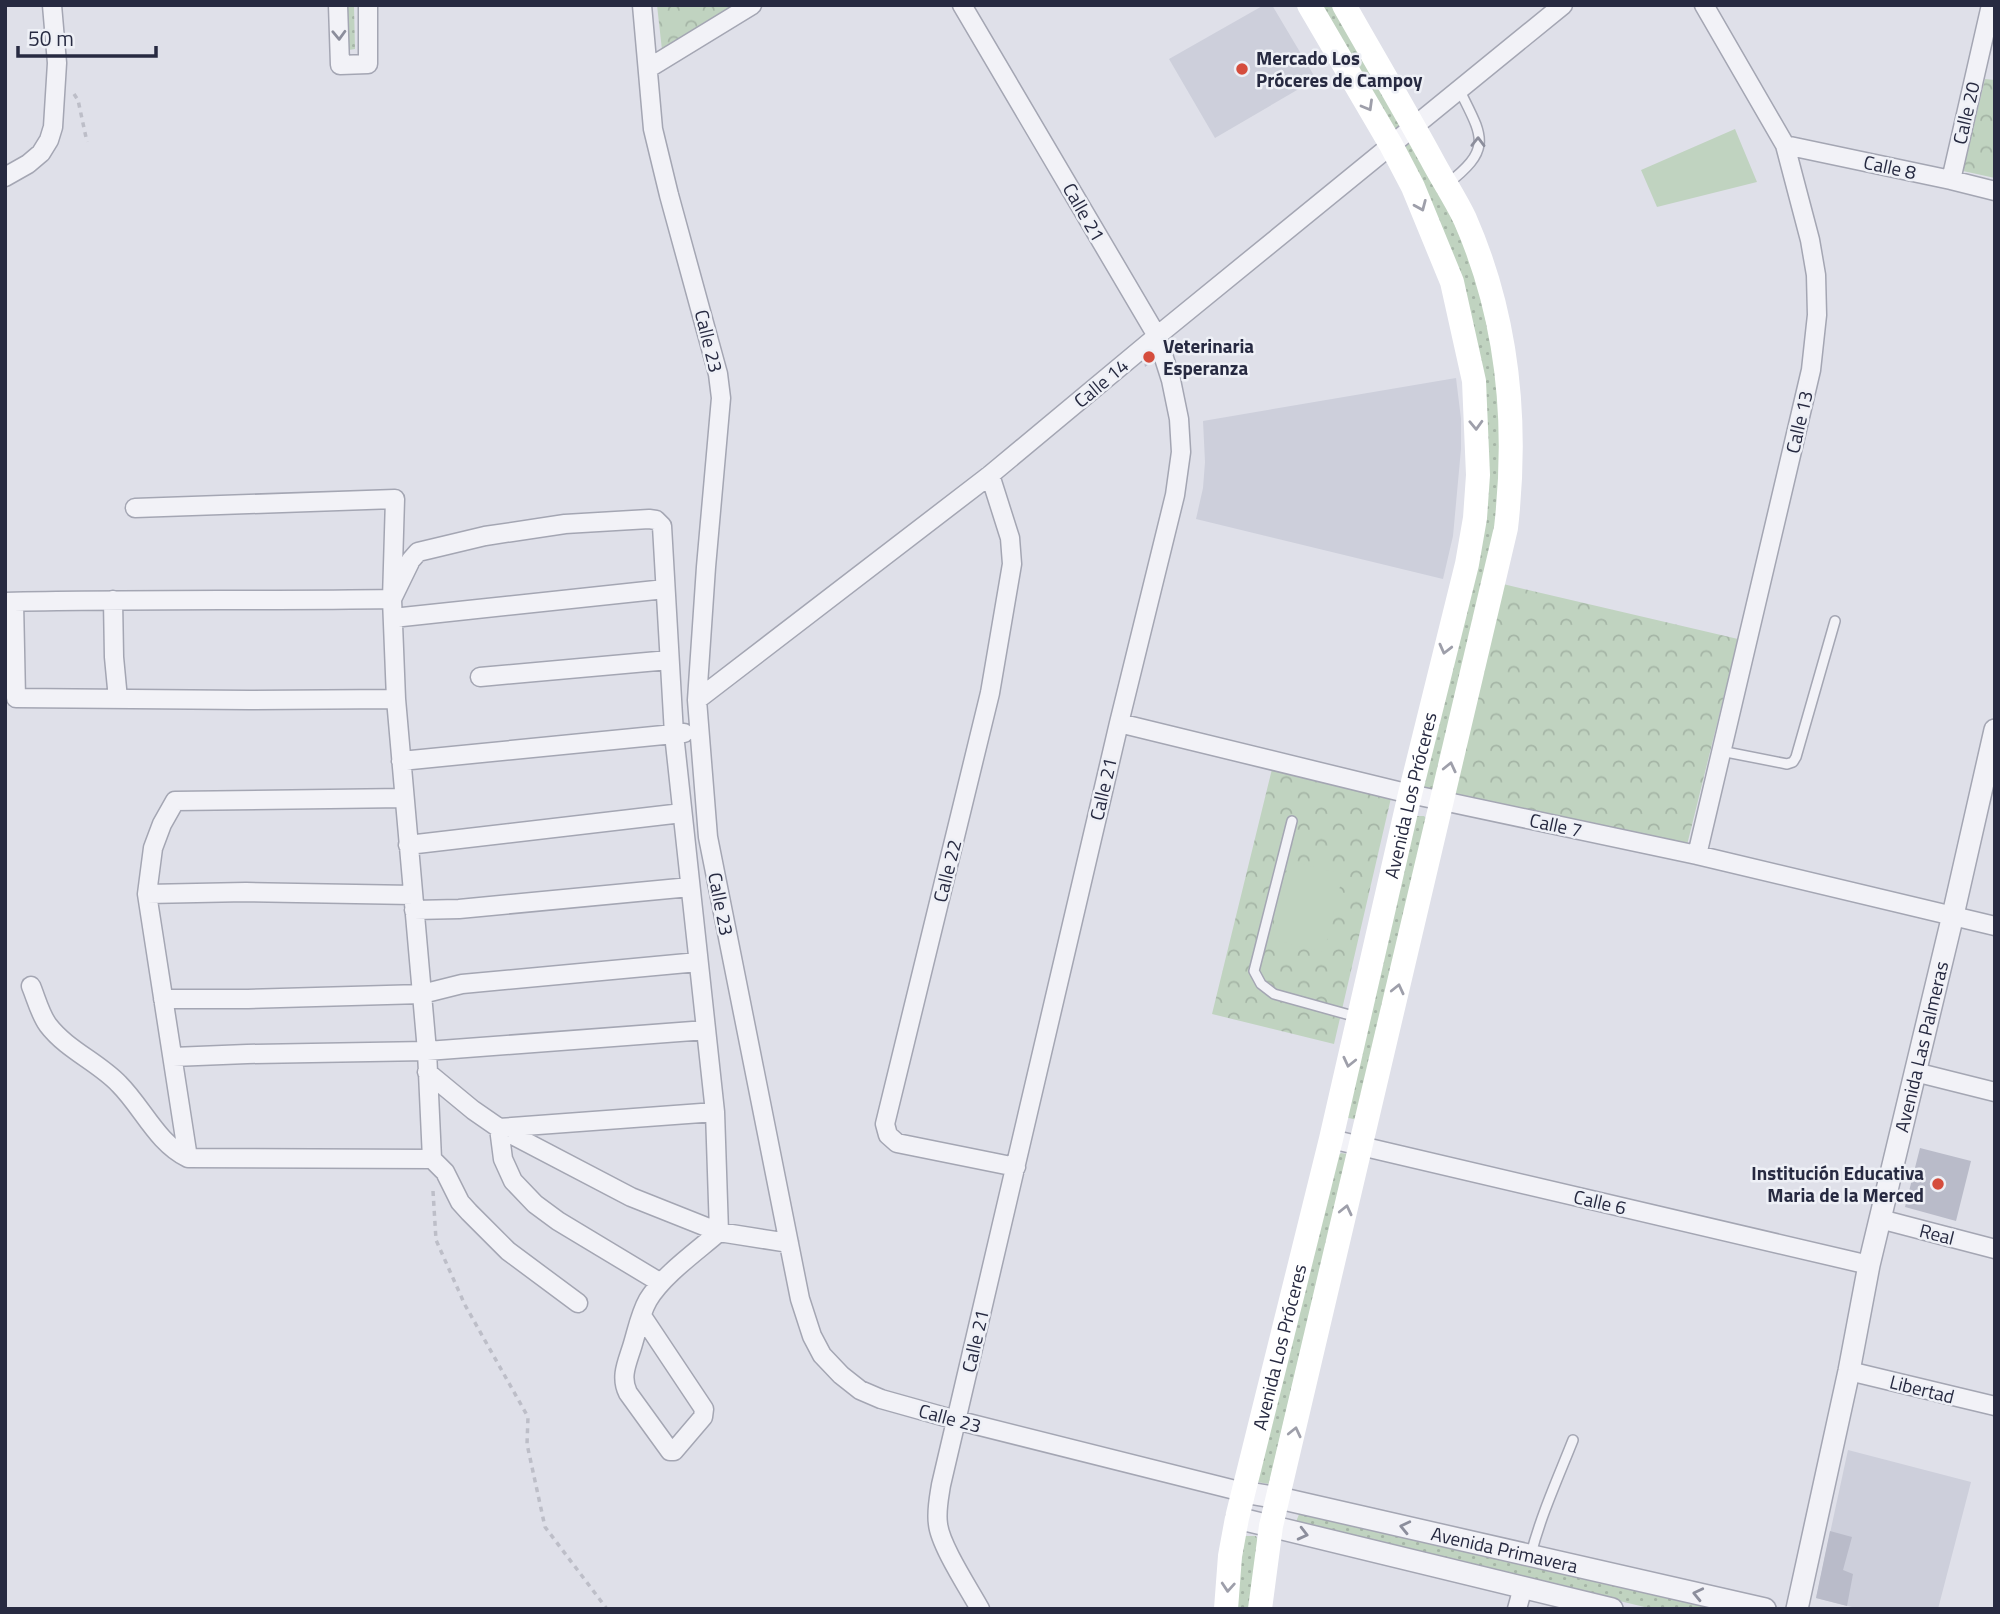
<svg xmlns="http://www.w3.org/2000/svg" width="2000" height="1614" viewBox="0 0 2000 1614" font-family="'Titillium Web',sans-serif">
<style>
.built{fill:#cdcfdb}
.grass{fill:url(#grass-dots)}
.forest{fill:url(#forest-crowns)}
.garden{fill:#c0d3c0}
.building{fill:#b9bbc9}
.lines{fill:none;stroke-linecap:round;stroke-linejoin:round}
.service-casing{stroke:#a4a6b3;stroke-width:12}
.minor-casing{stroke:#a4a6b3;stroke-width:21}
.tertiary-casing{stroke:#a4a6b3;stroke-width:24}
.path{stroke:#bdbec8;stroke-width:3.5;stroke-dasharray:5 5;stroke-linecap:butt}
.service{stroke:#f2f2f7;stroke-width:9}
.minor{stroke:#f2f2f7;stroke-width:18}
.tertiary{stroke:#f2f2f7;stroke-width:21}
.secondary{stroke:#fff;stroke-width:24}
.oneway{stroke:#8c8e9c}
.oneway2{stroke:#9e9faa}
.poi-dot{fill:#d54d3d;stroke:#eef0f6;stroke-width:2.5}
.labels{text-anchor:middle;stroke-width:5;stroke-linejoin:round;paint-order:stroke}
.poi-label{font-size:19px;font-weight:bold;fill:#272a41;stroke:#eef0f6;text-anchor:start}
.street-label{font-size:19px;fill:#272a41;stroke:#eef0f6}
</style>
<defs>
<pattern id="grass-dots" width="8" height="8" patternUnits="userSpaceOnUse" patternTransform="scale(1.75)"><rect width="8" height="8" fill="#c0d3c0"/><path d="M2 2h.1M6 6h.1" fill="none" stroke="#a5b5a6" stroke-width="1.8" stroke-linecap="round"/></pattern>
<pattern id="forest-crowns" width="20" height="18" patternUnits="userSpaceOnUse" patternTransform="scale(1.75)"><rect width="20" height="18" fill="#c0d3c0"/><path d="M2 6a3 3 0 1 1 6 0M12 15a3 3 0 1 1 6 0" fill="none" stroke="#a5b5a6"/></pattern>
</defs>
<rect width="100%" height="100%" fill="#dfe0e9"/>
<path class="built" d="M1264,5h8l44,74 -101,59 -46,-79z
M1456,378l5,41v30l-8,87 -10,43 -247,-60 7,-31 2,-26 -2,-41z
M1848,1450l123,32 -33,127h-78l-44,-11z"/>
<path class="grass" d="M342,5h12l1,44 -12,2z
M1315,5h23l63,120 -7,6z
M1412,140l6,2 57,128 26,121 -3,137 -64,264 -11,-2 61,-348 -80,-297z
M1415,816h9l5,5 -71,299 -14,-3z
M1341,1153l6,1 -78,330 -12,-2 77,-323z
M1300,1512l414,97h-61l-358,-85z
M1245,1536h11l3,7 -7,66h-18z"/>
<path class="forest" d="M657,5h80l-75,45z
M1985,79l10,1v98l-32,-7z
M1503,584l235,55 -51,206 -237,-50z
M1272,769l119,29 -57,246 -122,-30z"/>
<path class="garden" d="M1735,129l22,53 -100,25 -16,-37z
M1289,861l54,13 -19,78 -54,-13z"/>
<path class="building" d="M1155,345v14l-10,8 -2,-11z
M1920,1148l51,13 -15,60 -51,-14z
M1830,1531l22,6 -9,33 10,4 -6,32 -31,-8z"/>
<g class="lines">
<g class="service-casing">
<path id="service" d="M1447,184c47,-36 35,-48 12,-95
M1721,751l66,13 6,-2 3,-5 39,-136
M1292,821l-38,150 7,13 13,10 83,23
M1531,1554c10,-39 27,-76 42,-114"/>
</g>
<g class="minor-casing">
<path id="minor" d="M338,5l2,60 28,-1v-59
M642,5l11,124 16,66 49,179 3,24 -15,169 -9,133 11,137 92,462 12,37 10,19 19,20 19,15 21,9 75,21 287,72
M962,5l195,331 14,44 8,39 2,33 -6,43 -56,228 -178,762c-2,13 -5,26 -3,39 2,21 31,65 42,85
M649,68l103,-63
M1785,145l166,35 44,11
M5,177l23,-13 13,-11 8,-13 4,-13 4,-64 -5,-58
M1951,180l40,-175
M990,475l20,63 2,26 -22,129 -105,431 3,11 9,8 119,24
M135,508l260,-9 -3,100 4,100 31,352 5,108 13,13 15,30 9,10 39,39 70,52
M113,600l1,57 4,42
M5,602c129,-3 258,-1 387,-3l19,-39 7,-8 67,-16 80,-12 84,-5 7,1 6,6 12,208 41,378 4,120c-23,20 -56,43 -71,68 -8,14 -11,31 -16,47 -5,16 -12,30 -4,46l42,58h4l29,-34 1,-8 -62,-93
M14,602l2,96 233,2 147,-1
M393,618l272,-29
M480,677l189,-17
M697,700l293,-225 167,-139 406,-331
M1119,723l291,71 287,61 298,71
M401,761l283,-28
M408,845l274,-32
M1697,855l114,-485 6,-55 -1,-40 -6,-35 -25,-95 -81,-140
M147,894l99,-2 167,3
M414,910l45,-1 231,-22
M31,986c5,12 9,28 17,39 19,25 50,37 71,59 24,24 38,59 69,74l244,1
M163,999h85l174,-5 40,-10 236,-22
M173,1057l74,-3 180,-3 279,-21
M427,1072l46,38 26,18 132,69 88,35 70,11
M1915,1072l80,20
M1331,1139l538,126
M188,1158l-41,-264 6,-46 9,-24 13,-23 229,-3
M1880,1219l115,30
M661,1283l-103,-62 -23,-17 -22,-23 -10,-22 -4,-31 216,-16
M1849,1371l146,35
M1517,1609l6,-22"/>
</g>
<g class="tertiary-casing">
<g id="tertiary">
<path id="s1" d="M1243,1492l36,6 486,111"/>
<path d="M1237,1518l375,91"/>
<path id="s2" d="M1797,1609l52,-238 20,-106 84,-350 42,-185"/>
</g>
</g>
<path class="path" d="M74,94l4,6 9,42
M433,1191l3,49 29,65 63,112 -1,27 18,83 62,82"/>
<use href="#service" class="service"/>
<use href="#minor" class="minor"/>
<use href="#tertiary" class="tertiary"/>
<g class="secondary">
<path id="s3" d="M1226,1609l4,-53 7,-38 94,-379 79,-345 57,-230 8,-46 3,-43 -4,-94 -22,-99 -39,-95 -22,-42 -82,-140"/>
<path d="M1260,1609l11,-83 235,-998c12,-105 2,-211 -41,-309 -10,-21 -23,-40 -34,-61 -28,-51 -58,-102 -87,-153"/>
</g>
</g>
<defs><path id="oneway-chevron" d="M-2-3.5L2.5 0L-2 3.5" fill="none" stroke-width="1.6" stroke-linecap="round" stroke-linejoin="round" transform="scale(1.75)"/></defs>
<g class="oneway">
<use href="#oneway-chevron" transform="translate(339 35) rotate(88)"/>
<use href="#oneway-chevron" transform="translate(1478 142) rotate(-89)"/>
<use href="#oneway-chevron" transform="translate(1405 1527) rotate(-167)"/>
<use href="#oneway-chevron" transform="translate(1303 1534) rotate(14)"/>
<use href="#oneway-chevron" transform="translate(1698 1594) rotate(-167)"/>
</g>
<g class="oneway2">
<use href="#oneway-chevron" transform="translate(1368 106) rotate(60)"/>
<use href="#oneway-chevron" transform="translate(1421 206) rotate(67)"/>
<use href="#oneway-chevron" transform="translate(1476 425) rotate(88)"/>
<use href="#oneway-chevron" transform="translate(1445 649) rotate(104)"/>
<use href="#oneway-chevron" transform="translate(1450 767) rotate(-77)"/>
<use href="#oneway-chevron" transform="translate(1398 989) rotate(-77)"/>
<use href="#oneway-chevron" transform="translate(1349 1062) rotate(103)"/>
<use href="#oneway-chevron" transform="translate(1346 1210) rotate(-77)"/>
<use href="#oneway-chevron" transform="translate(1295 1432) rotate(-77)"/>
<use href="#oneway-chevron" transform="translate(1228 1587) rotate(94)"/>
</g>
<g class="poi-dot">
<circle cx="1242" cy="69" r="7"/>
<circle cx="1149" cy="357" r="7"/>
<circle cx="1938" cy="1184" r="7"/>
</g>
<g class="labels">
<g class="poi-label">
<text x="1256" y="65">Mercado Los<tspan x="1256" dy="22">Próceres de Campoy</tspan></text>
<text x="1163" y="353">Veterinaria<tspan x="1163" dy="22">Esperanza</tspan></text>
<text x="1924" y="1180" text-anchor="end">Institución Educativa<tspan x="1924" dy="22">Maria de la Merced</tspan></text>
</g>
<g class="street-label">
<text transform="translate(1966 113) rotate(-77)" y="7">Calle 20</text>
<text transform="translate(1890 167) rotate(12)" y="7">Calle 8</text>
<text transform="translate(1084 212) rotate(60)" y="7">Calle 21</text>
<text transform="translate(709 341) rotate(76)" y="7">Calle 23</text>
<text transform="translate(1101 383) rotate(-40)" y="7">Calle 14</text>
<text transform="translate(1799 422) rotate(-77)" y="7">Calle 13</text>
<text transform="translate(1103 789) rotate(-77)" y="7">Calle 21</text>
<text dy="7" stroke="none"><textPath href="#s3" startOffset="835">Avenida Los Próceres</textPath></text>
<text transform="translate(1556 825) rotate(12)" y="7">Calle 7</text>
<text transform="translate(947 871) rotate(-76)" y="7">Calle 22</text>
<text transform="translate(721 904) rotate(79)" y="7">Calle 23</text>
<text dy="7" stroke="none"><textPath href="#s2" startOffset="576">Avenida Las Palmeras</textPath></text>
<text transform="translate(1600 1202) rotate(13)" y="7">Calle 6</text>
<text transform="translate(1937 1234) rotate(14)" y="7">Real</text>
<text transform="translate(975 1341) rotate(-77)" y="7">Calle 21</text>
<text dy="7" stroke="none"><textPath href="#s3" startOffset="268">Avenida Los Próceres</textPath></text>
<text transform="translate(1922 1389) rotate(14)" y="7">Libertad</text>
<text transform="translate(950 1418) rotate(15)" y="7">Calle 23</text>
<text dy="7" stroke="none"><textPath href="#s1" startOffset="268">Avenida Primavera</textPath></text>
</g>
</g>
<rect width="2000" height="1614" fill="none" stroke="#272a41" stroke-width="14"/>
<path d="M18 46v10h138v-10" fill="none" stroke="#272a41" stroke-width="3.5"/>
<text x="28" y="46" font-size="21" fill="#272a41" stroke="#eef0f6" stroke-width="5" paint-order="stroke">50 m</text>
</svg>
